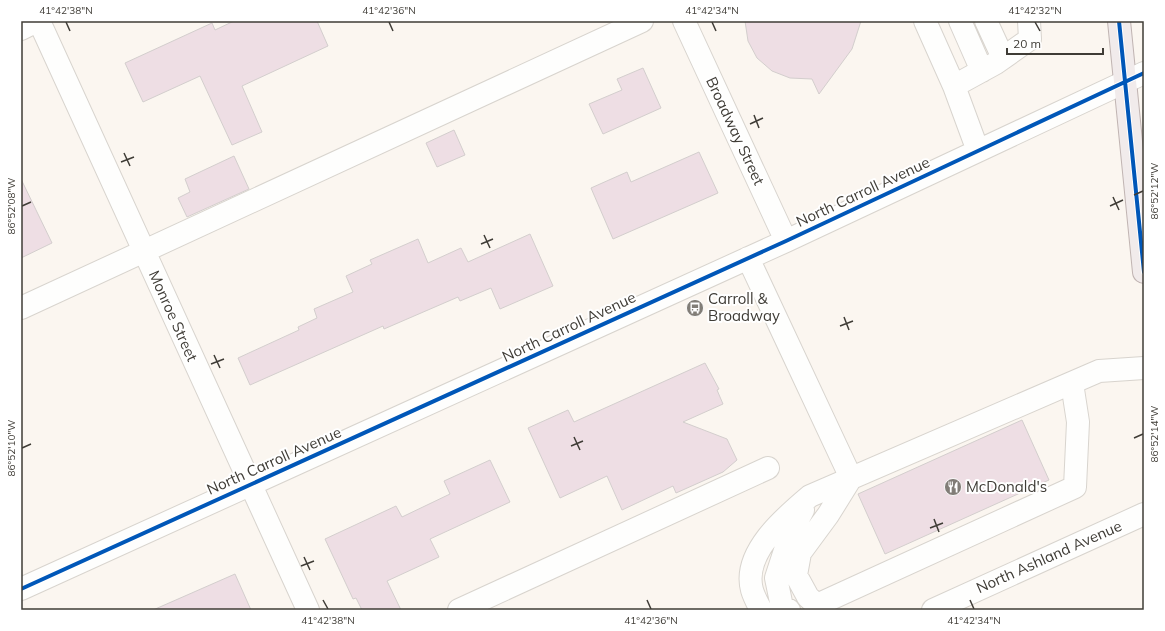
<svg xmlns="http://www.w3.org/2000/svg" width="1165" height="631" viewBox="0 0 1165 631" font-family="Mulish,sans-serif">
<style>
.building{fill:#eedee4;stroke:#d3cecd}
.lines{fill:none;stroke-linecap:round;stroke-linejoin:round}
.minor-casing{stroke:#d8d4ce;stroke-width:24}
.major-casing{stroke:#c0b4b2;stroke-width:24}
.minor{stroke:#fefefd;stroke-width:22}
.major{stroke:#f1ebeb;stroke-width:22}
.cycleway-casing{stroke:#fff;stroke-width:6}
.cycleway{stroke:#0057b8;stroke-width:4}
.ticks{fill:none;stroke:#3f3c36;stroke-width:1.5}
.labels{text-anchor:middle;stroke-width:4;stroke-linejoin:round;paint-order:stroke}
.street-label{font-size:15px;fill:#3f3c36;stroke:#fff}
.poi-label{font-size:15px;fill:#3f3c36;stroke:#fff;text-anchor:start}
.neatline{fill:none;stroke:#3f3c36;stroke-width:1.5}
.ticks-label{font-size:10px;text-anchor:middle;fill:#3f3c36}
</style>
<rect width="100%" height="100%" fill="#fbf6f0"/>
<path class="building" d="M234,21h83l11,25 -86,40 20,46 -30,13 -32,-69 -57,26 -18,-39 87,-40 3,7z
M745,21h116l-9,28 -33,45 -7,-15 -22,-1 -18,-7 -15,-13 -9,-17z
M643,68l18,40 -58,26 -14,-30 33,-14 -5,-11z
M454,130l11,25 -28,12 -11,-24z
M699,152l19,41 -105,46 -22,-51 36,-16 4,10z
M234,156l15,33 -62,28 -9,-19 12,-6 -5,-13z
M21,179l31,64 -31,15z
M530,234l23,52 -53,23 -9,-21 -31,13 -2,-4 -74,32 -1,-3 -133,59 -12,-27 61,-28 -1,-3 19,-9 -3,-9 39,-17 -7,-16 26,-12 -2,-4 48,-21 10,24 33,-15 7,14z
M705,363l14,26 -2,1 6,14 -40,18 44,17 10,21 -14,12 -47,21 -3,-7 -51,24 -15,-34 -47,22 -32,-70 40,-18 6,12z
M1022,420l27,60 -164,74 -27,-60z
M490,460l20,42 -80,37 9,18 -52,24 14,29h-39l-6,-12 -3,1 -28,-60 71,-33 6,11 48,-23 -6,-13z
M235,574l16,36h-98z"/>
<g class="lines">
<g class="minor-casing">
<path id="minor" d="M39,21l269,589
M684,21l102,220
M925,21l29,65
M960,21l22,50
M986,21l17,37
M21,29l16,-8
M978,151l-24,-65 42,-23 34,-24 -1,-18
M748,258l103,220 -23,37 -28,38 -4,22 12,22 9,8 258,-118 3,-65 -6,-39
M21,308l621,-287
M21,589l765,-348 358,-168
M459,610l309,-142
M761,610c-3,-6 -7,-13 -9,-20 -10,-37 33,-73 58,-94l289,-125 45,-3
M789,610l-7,-3 -6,-29 14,-43 13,-25
M933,610l211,-96"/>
</g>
<g class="major-casing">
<path id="major" d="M1119,21l25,251"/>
</g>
<use href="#minor" class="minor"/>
<use href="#major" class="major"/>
<g class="cycleway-casing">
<path id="cycleway" d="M1119,21l25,251
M21,589l765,-348 358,-168"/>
</g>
<use href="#cycleway" class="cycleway"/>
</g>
<path class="ticks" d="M66,22l4,9M389,22l4,9M712,22l4,9M1035,22l5,9M754,115l5,13M750,124l13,-6M124,153l6,13M121,162l13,-5M1134,195l9,-4M1113,197l6,13M22,206l9,-4M1110,206l13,-6M484,235l6,13M481,244l12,-5M844,317l5,13M840,326l13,-5M214,355l6,13M211,364l13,-5M574,437l6,13M1134,438l9,-4M571,446l12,-5M22,448l9,-4M934,519l5,13M930,528l13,-5M304,557l6,13M301,566l13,-5M323,600l5,9M647,600l4,9M970,600l4,9"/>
<defs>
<g id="bus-disc" transform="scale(0.9)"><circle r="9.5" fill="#817d77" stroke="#fff"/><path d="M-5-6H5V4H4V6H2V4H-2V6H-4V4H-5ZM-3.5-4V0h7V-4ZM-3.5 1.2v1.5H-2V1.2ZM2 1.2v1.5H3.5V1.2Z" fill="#fff"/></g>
<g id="restaurant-disc" transform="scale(0.9)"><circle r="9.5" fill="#817d77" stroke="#fff"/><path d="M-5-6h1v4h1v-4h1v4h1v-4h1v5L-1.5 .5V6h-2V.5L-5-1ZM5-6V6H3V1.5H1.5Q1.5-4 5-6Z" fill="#fff"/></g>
</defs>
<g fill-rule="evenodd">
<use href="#bus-disc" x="695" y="308"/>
<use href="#restaurant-disc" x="953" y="487"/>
</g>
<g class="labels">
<g class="street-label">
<text transform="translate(735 131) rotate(65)" y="5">Broadway Street</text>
<text transform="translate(863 192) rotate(-25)" y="5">North Carroll Avenue</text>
<text transform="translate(173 316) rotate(66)" y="5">Monroe Street</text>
<text transform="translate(569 327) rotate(-25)" y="5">North Carroll Avenue</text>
<text transform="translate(274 461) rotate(-24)" y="5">North Carroll Avenue</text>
<text transform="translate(1049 557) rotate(-24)" y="5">North Ashland Avenue</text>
</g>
<g class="poi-label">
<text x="708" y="304">Carroll &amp;<tspan x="708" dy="17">Broadway</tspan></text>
<text x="966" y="492">McDonald's</text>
</g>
</g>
<rect width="1165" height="631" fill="none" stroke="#ffffff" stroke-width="44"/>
<path d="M1007 48v6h96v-6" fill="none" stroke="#3f3c36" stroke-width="2"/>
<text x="1013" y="48" font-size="12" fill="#3f3c36" stroke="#ffffff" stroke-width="3" paint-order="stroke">20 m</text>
<rect x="22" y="22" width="1121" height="587" class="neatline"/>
<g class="ticks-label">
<text x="66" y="14">41°42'38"N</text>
<text x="389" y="14">41°42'36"N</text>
<text x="712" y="14">41°42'34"N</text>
<text x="1035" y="14">41°42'32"N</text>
<text transform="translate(1154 191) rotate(-90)" y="4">86°52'12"W</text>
<text transform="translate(11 206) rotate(-90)" y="4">86°52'08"W</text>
<text transform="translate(1154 434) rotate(-90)" y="4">86°52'14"W</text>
<text transform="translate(11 448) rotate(-90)" y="4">86°52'10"W</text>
<text x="328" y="624">41°42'38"N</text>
<text x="651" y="624">41°42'36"N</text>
<text x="974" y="624">41°42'34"N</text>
</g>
</svg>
